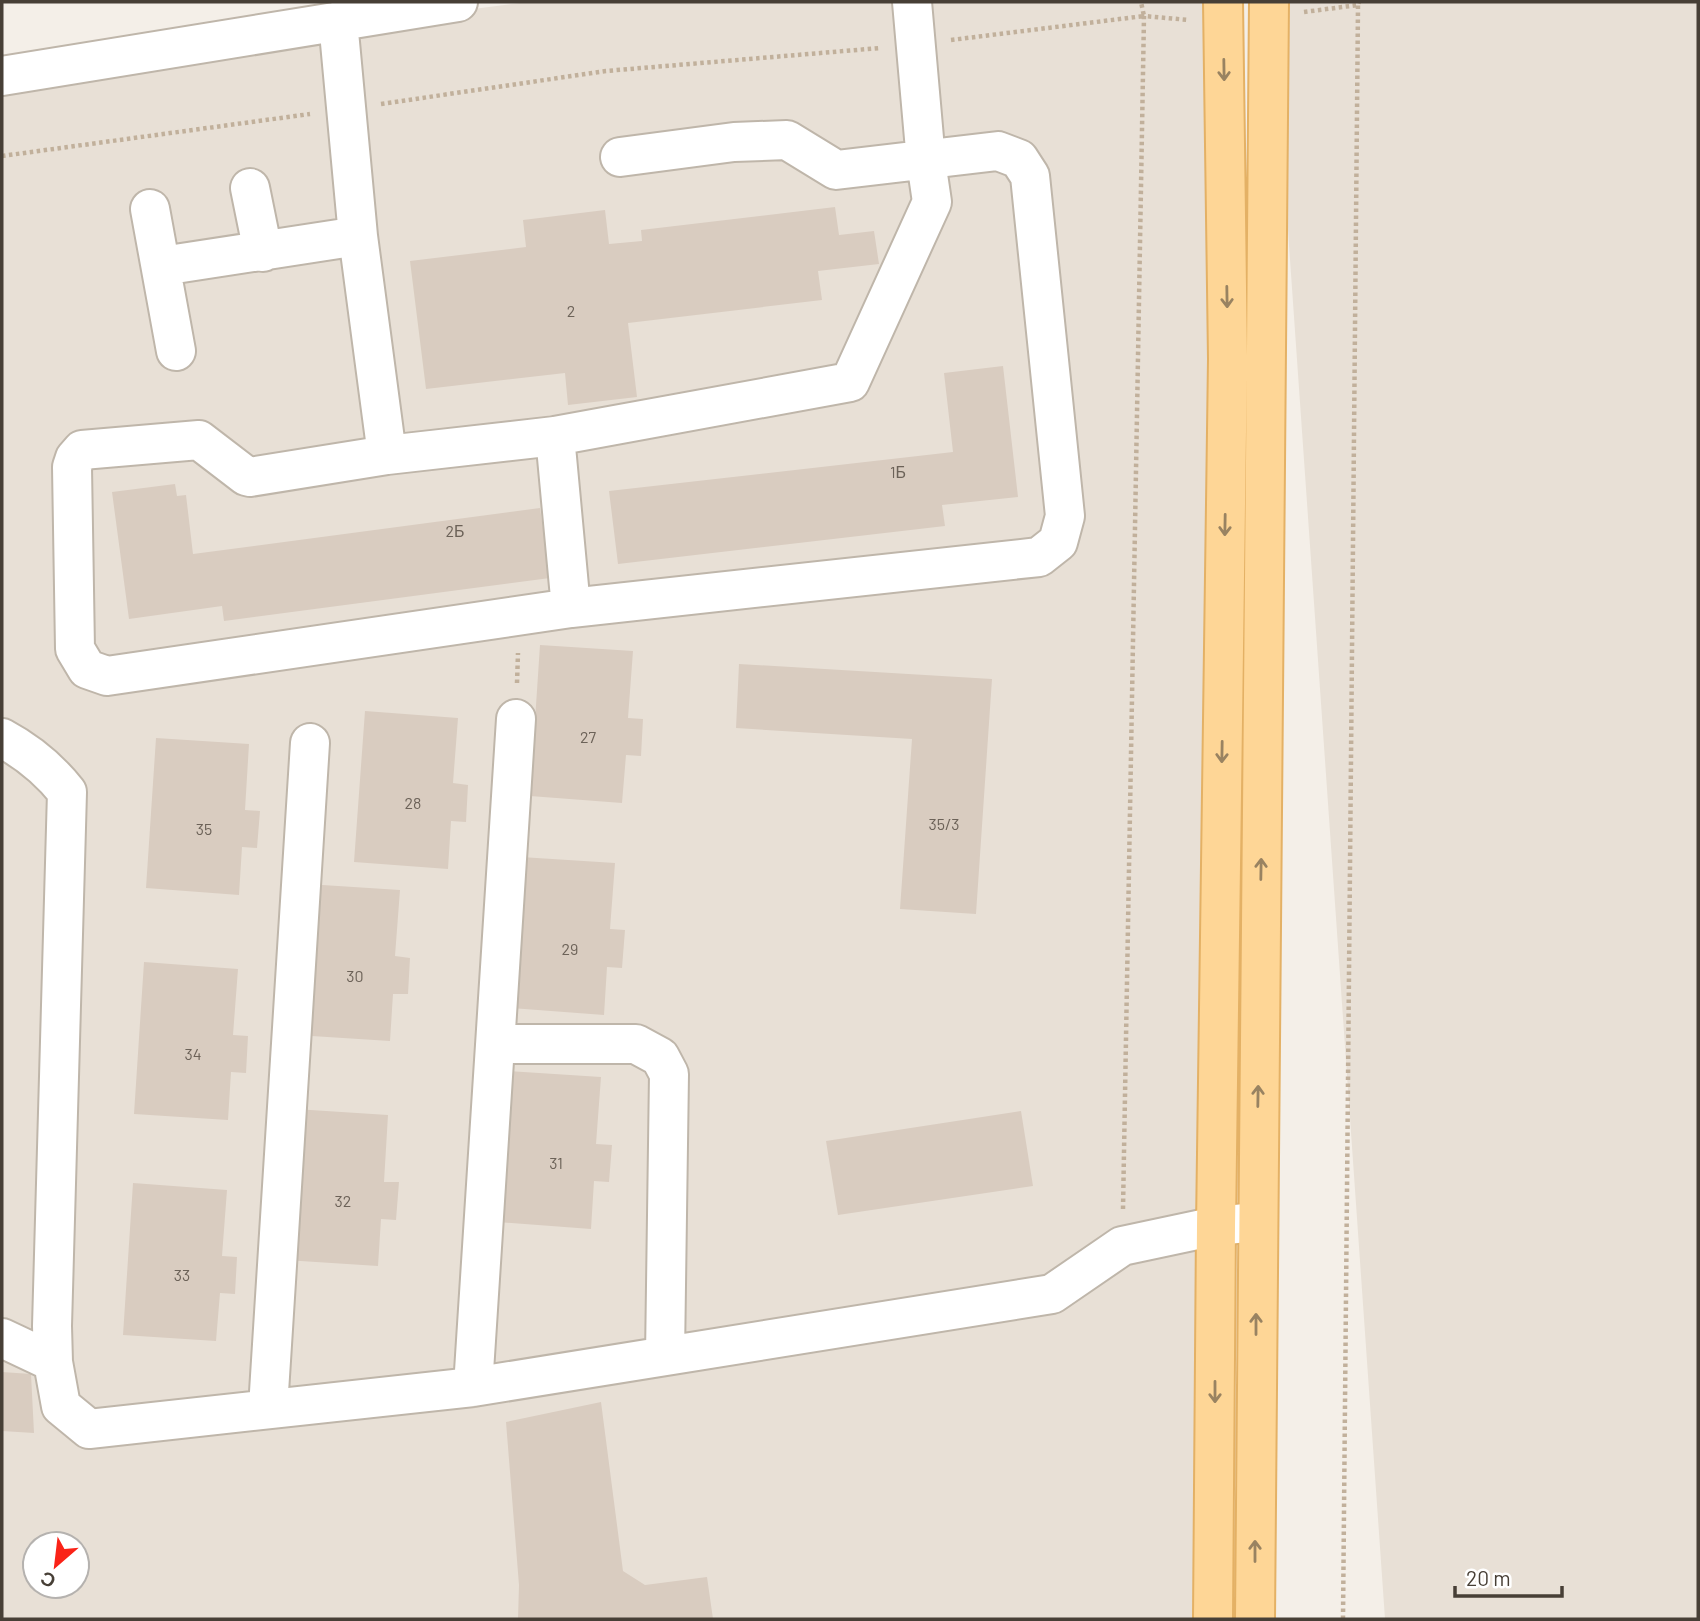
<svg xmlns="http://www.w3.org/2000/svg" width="1700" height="1621" viewBox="0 0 1700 1621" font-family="Barlow,sans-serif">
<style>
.residential{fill:#e8e0d6;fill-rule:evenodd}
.building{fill:#d9ccc0}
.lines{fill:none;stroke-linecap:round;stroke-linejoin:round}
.minor-casing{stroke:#bfb6aa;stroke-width:42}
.major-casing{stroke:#e4b165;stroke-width:42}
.path{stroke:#c1b09b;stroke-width:4.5;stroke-dasharray:3.5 3.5;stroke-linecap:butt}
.minor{stroke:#fff;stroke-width:38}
.major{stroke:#fed696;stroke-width:38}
.oneway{stroke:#998361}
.labels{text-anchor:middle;stroke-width:5;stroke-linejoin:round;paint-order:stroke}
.number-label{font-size:16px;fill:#6c6258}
</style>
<rect width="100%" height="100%" fill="#f4efe8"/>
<path class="residential" d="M528,2h696l-19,1617h-1203v-1549zM35,1544h42v42h-42z
M1272,2h426v1617h-313z"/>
<path class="building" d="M835,207l4,28 35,-4 5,33 -61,7 4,29 -194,23 9,74 -69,8 -3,-32 -139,16 -16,-128 116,-14 -3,-27 82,-10 4,34 33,-3 -1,-11z
M1003,366l15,131 -76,8 3,21 -327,38 -9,-73 344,-39 -9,-79z
M175,484l2,12 9,-1 7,59 347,-46 10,70 -326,43 -2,-15 -93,13 -17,-127z
M540,645l93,6 -5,67 15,1 -2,37 -15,-1 -4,48 -92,-7z
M739,664l253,15 -16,235 -76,-5 12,-170 -176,-11z
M365,711l93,7 -5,65 15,2 -2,37 -15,-1 -3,48 -94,-7z
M156,738l93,6 -4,66 15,1 -3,37 -15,-1 -3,48 -93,-7z
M521,857l94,6 -5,66 15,1 -3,38 -15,-1 -3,48 -93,-7z
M307,884l93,6 -5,66 15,2 -2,36h-15l-3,47 -94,-6z
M144,962l94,7 -5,66 15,1 -2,37 -15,-1 -3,48 -94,-6z
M508,1071l93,6 -5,67 16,1 -3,37 -15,-1 -3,48 -93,-7z
M295,1109l93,6 -4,67h15l-3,38 -15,-1 -3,47 -93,-6z
M1021,1111l12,75 -195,29 -12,-74z
M133,1183l94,7 -5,66 15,1 -2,37 -15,-1 -4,48 -93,-6z
M2,1372l29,2 3,59 -32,-2z
M601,1402l22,169 22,14 62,-8 6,42h-195l1,-34 -13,-163z"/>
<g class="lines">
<g class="minor-casing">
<path id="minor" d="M338,21l20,215 29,219
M2,76l456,-74
M620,157l114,-15 53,-2 49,30 162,-19 21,8 11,17 35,340 -7,26 -19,15 -468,51 -464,68 -20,-7 -12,-20 -3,-182 3,-9 7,-8 117,-10 47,36 4,1 137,-22 168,-19 295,-54 82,-180 -6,-41 -14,-159
M250,188l13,64
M150,209l26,142
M162,266l196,-30
M555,436l16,172
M2,738c26,14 46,30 65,54l-15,534 1,36 8,44 28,23 384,-42 579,-93 70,-48 94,-20 40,-4
M495,1044h141l24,13 9,17 -4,282
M2,1338l51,24
M473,1387l43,-668
M268,1408l42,-665"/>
</g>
<g class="major-casing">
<path id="major" d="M1213,1619l3,-393 12,-867 -5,-357
M1255,1619c2,-539 12,-1078 14,-1617"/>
</g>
<path class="path" d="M1304,12l54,-7 1,-3
M951,40l193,-24 -3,-14
M381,104l225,-33 274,-23
M2,156l308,-42
M517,683l1,-30
M1123,1209l21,-1193 45,4
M1343,1619l15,-1614"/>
<use href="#minor" class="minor"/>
<use href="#major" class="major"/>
</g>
<defs><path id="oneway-shaft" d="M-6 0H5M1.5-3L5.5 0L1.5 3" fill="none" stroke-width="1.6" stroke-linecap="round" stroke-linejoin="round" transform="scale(1.75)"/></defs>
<g class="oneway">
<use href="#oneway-shaft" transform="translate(1224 70) rotate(89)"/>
<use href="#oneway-shaft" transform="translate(1227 297) rotate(89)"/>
<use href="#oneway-shaft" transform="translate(1225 525) rotate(91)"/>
<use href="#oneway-shaft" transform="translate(1222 752) rotate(91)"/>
<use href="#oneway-shaft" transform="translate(1261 869) rotate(-89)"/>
<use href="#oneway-shaft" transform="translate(1258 1096) rotate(-89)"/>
<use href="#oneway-shaft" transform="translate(1256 1324) rotate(-90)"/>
<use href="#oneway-shaft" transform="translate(1215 1392) rotate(90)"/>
<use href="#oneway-shaft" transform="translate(1255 1551) rotate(-90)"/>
</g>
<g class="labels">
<g class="number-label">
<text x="571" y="317">2</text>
<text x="898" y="478">1Б</text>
<text x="455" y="537">2Б</text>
<text x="588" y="743">27</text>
<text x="413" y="809">28</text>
<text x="944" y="830">35/3</text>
<text x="204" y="835">35</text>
<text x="570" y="955">29</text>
<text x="355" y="982">30</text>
<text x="193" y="1060">34</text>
<text x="556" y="1169">31</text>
<text x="343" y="1207">32</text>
<text x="182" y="1281">33</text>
</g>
</g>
<rect width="1700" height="1621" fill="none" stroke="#473f36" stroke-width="7"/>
<g transform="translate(56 1565) rotate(208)"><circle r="33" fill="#ffffff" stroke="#b5b2af" stroke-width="2"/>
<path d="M0-5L12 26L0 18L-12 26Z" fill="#fa2318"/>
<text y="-10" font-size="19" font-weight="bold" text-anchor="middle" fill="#473f36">С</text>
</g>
<path d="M1455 1586v10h107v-10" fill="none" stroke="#473f36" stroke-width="3.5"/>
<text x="1466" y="1586" font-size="21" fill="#473f36" stroke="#ffffff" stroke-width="5" paint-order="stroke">20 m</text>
</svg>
